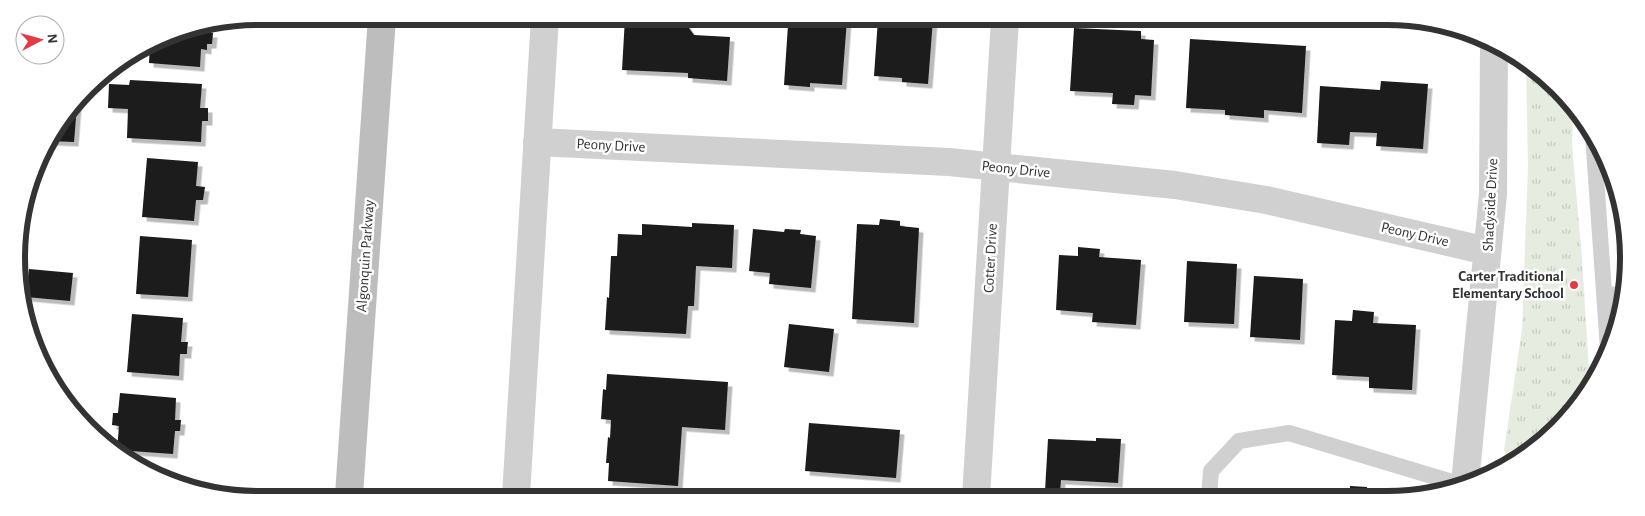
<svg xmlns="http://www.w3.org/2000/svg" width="1645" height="516" viewBox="0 0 1645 516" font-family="'Alegreya Sans',sans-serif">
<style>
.grass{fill:url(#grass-tufts)}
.building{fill:#1a1a1a;filter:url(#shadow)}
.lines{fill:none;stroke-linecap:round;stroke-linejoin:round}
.lane{stroke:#d0d0d0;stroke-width:16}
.street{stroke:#d0d0d0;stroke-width:28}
.secondary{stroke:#bdbdbd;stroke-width:28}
.poi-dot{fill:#e63946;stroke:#fff;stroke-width:2}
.labels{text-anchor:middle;stroke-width:5;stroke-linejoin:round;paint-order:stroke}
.street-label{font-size:15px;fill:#333;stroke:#fff}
.poi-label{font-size:15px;font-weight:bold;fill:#333;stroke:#fff;text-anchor:end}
.rim{fill:none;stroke:#333;stroke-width:6}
</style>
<defs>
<pattern id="grass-tufts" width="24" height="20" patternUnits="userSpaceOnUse" patternTransform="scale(1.25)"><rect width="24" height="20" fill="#e6ecdf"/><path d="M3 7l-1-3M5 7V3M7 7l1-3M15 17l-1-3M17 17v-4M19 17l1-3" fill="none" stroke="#c6cbc0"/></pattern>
<filter id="shadow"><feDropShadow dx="4.5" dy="4.5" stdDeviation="0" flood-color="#0004"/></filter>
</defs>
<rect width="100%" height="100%" fill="#fff"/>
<path class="grass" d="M1526,62l47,47 -1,36 10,114 8,128 -32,42 -48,34 -6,-13 18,-120 6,-163z"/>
<path class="building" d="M625,18h62l-1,6 8,11 36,2 -3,44 -39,-3v-5l-66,-3z
M802,18l45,1 -5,66 -32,-2v4l-26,-2 4,-60h14z
M878,19h55l-5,65 -26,-2v-4l-28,-2z
M206,27h2l-1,6h6l-1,11h-5v6l-6,-1 -1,18 -51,-4 1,-19 16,-9z
M1074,28l67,3v8l13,1 -3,56 -16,-1 -1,10 -22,-1 1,-11 -43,-2z
M1190,39l116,7 -4,67 -38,-3v8l-39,-3v-5l-39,-2z
M130,80l72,4 -2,24h8v13h-6l-1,21 -74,-4 1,-29 -20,-1 1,-24 20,1z
M1381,81l47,3 -5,65 -47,-3 1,-13 -27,-1 -1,13 -32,-2 3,-57 60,4z
M77,105l-3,37 -25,-1z
M147,158l51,4 -2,24 9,1 -2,13h-7l-2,21 -52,-4z
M880,219l20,2v5l19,2 -5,95 -62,-4 5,-95 22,1z
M692,223l42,2 -2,43 -36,-2 -2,40h-6l-2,28 -81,-4 2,-33 2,1 2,-42h6l1,-22 24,1v-11l50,3z
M753,229l31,3 1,-3 16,1 -1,4 16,2 -5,52 -42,-4 1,-11 -21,-2z
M140,236l52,4 -4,57 -52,-3z
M1078,247l22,2 -1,8 42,3 -5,65 -44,-3 1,-9 -37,-3 3,-55 19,1z
M1187,261l50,3 -3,60 -50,-2z
M29,269l44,4 -3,28 -44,-4z
M1254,276l49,3 -3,61 -50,-3z
M1353,310l21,2 -1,11 43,2 -4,65 -43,-2v-11l-37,-2 3,-55 17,1z
M132,314l51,4 -2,24h7l-1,8v4h-7l-1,22 -52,-4z
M789,324l45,5 -5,43 -45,-5z
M607,374l121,8 -3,48 -43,-3 -4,59 -70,-5 1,-18h-3l2,-26 2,1 1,-18 -10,-1 2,-30 3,1z
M120,393l56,5 -1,22h6l-1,11h-5l-2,23 -56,-4 2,-24 -7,-1 1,-12h5z
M809,423l91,7 -4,48 -91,-7z
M1096,438l25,1 -3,44 -57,-3 -1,12 -15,-1 3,-52 48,2z
M1350,486l17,1v6l12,1v4l-67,-1v-4l38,2z"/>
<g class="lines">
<path class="lane" d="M1593,135l15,214
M1604,295l20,-1
M1209,497l2,-26 28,-30 50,-8 173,52"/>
<path class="street" d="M537,142l412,20 226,23 91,15 221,51
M1465,483l28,-289 1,-148
M516,496l29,-479
M976,497l29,-478"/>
<path class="secondary" d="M349,495l33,-478"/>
</g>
<circle class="poi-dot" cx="1574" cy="285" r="5"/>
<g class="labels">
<g class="street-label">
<text transform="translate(611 145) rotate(3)" y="5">Peony Drive</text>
<text transform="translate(1016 169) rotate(6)" y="5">Peony Drive</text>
<text transform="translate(1490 205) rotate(-87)" y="5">Shadyside Drive</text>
<text transform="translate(1415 234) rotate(13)" y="5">Peony Drive</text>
<text transform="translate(365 256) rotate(-86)" y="5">Algonquin Parkway</text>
<text transform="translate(990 258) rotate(-87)" y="5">Cotter Drive</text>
</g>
<g class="poi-label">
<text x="1564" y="281">Carter Traditional<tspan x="1564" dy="17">Elementary School</tspan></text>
</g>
</g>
<path d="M0 0H1645V516H0ZM258 25H1387A233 233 0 0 1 1620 258V258A233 233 0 0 1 1387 491H258A233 233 0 0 1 25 258V258A233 233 0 0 1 258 25Z" fill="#fff" fill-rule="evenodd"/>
<path class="rim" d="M258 25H1387A233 233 0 0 1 1620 258V258A233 233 0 0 1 1387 491H258A233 233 0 0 1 25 258V258A233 233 0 0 1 258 25Z"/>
<g transform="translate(40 40) rotate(84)"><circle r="24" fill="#ffffff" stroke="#adadad"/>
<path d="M0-4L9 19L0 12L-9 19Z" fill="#e63946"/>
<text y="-8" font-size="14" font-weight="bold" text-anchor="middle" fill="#333333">N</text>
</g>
</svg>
